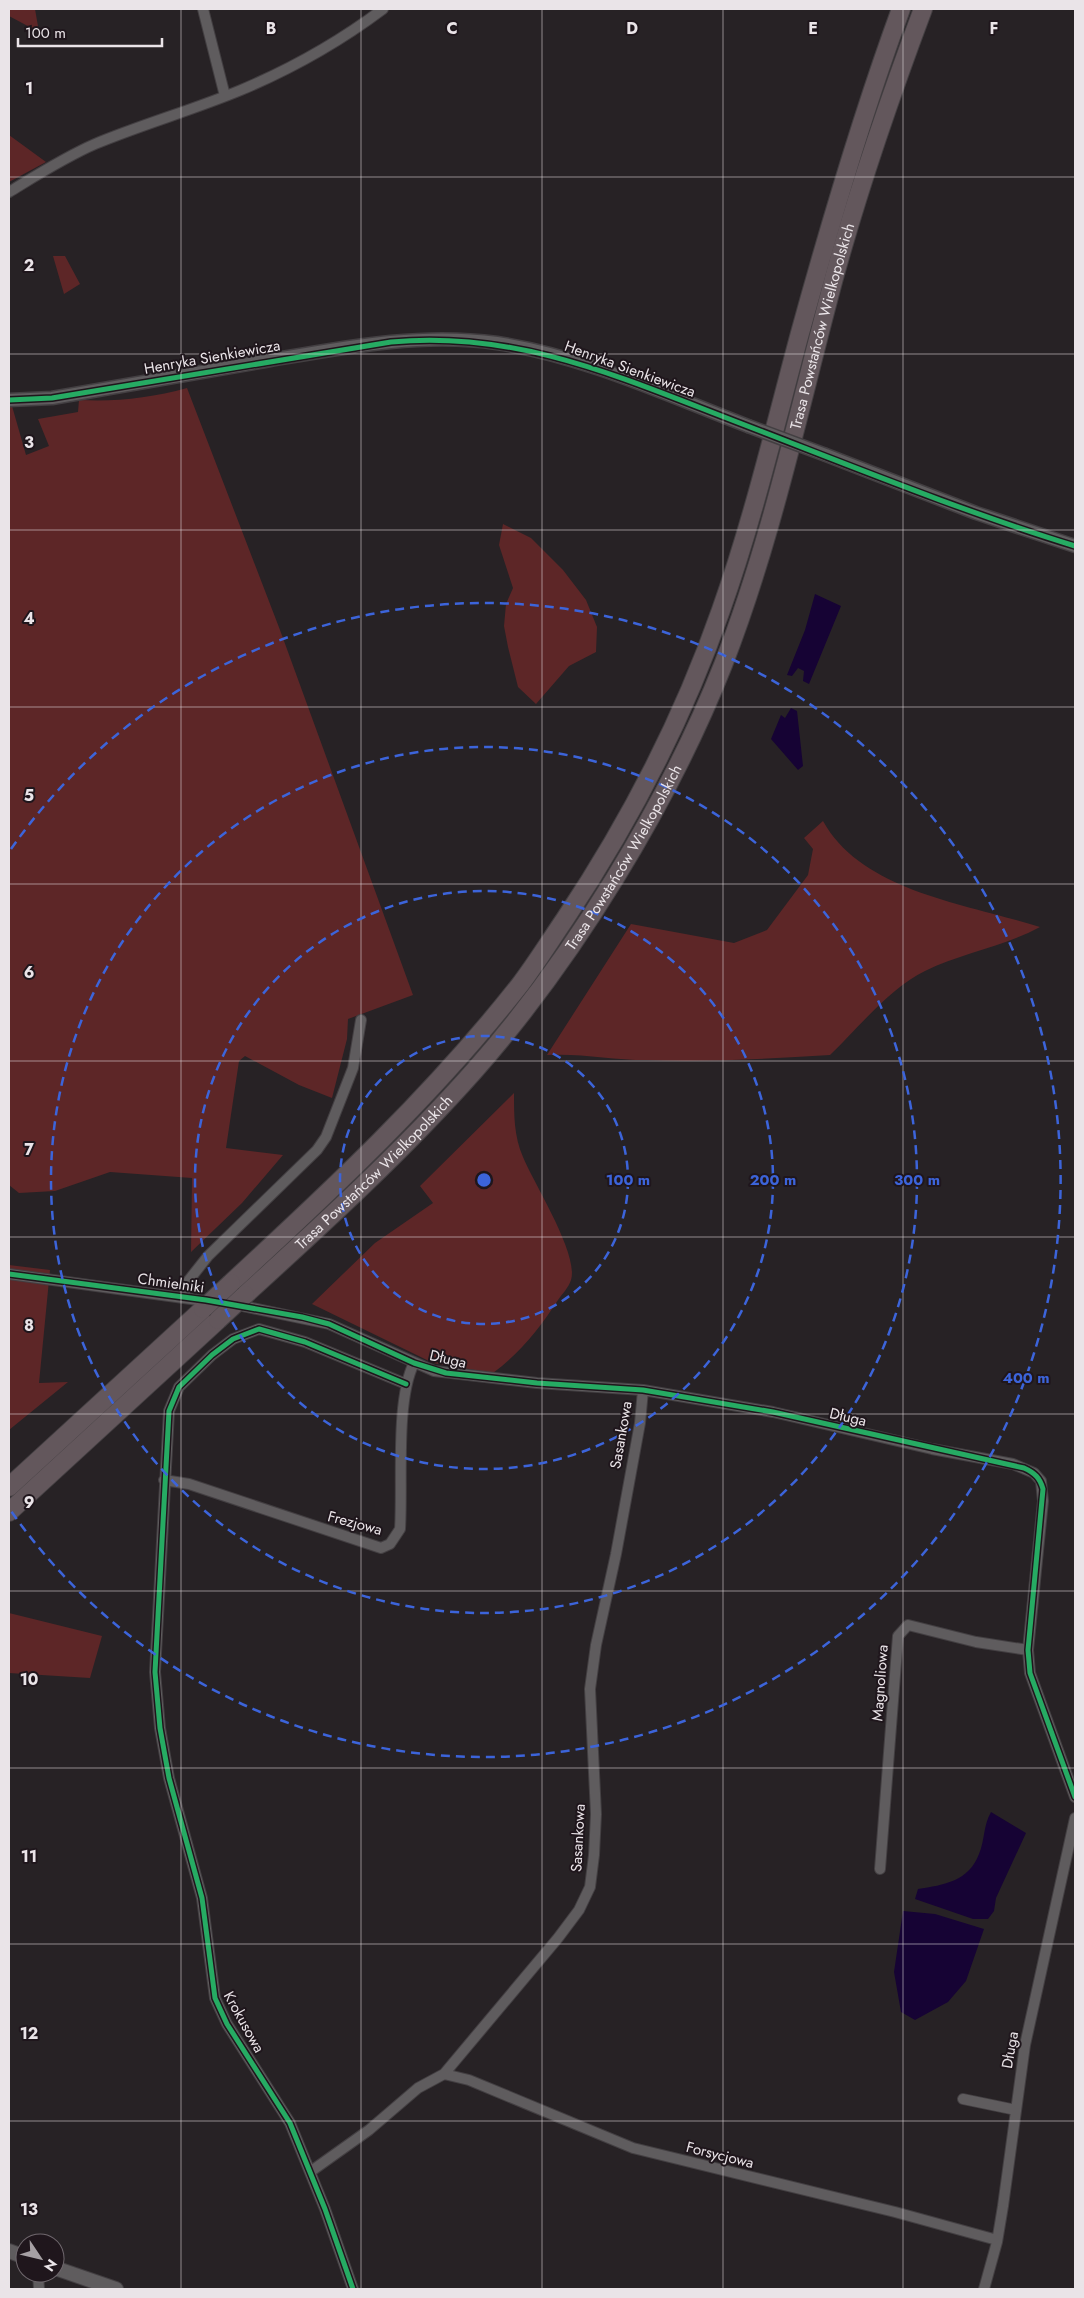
<svg xmlns="http://www.w3.org/2000/svg" width="1084" height="2298" viewBox="0 0 1084 2298" font-family="Jost,sans-serif">
<style>
.green{fill:#5d2627}
.water{fill:#160334}
.lines{fill:none;stroke-linecap:round;stroke-linejoin:round}
.minor-casing{stroke:#433f42;stroke-width:12}
.tertiary-casing{stroke:#433f42;stroke-width:15}
.secondary-casing{stroke:#433f42;stroke-width:16}
.motorway-casing{stroke:#433f42;stroke-width:20}
.minor{stroke:#5f5c5e;stroke-width:10}
.tertiary{stroke:#5f5c5e;stroke-width:12}
.secondary{stroke:#5f5c5e;stroke-width:14}
.motorway{stroke:#63575c;stroke-width:18}
.tertiary-bridge-casing{stroke:#433f42;stroke-width:15;stroke-linecap:butt}
.motorway-bridge-casing{stroke:#433f42;stroke-width:20;stroke-linecap:butt}
.tertiary-bridge{stroke:#5f5c5e;stroke-width:12}
.motorway-bridge{stroke:#63575c;stroke-width:18}
.cycleway-casing{stroke:#1f161c;stroke-width:8}
.cycleway{stroke:#26ab63;stroke-width:5}
.grid{fill:none;stroke:#eae4e8;stroke-width:1;stroke-opacity:0.55}
.ring{fill:none;stroke:#3c64da;stroke-width:2.5;stroke-dasharray:9 6}
.labels{text-anchor:middle;stroke-width:4;stroke-linejoin:round;paint-order:stroke}
.street-label{font-size:15px;fill:#eae4e8;stroke:#1f161c}
.grid-label{font-size:16px;text-anchor:middle;font-weight:bold;fill:#eae4e8;stroke:#1f161c;stroke-width:4;stroke-linejoin:round;paint-order:stroke}
.centre{fill:#3c64da;stroke:#1f161c;stroke-width:2.5}
.ring-label{font-size:15px;text-anchor:middle;font-weight:bold;fill:#3c64da;stroke:#1f161c;stroke-width:4;stroke-linejoin:round;paint-order:stroke}
</style>
<rect width="100%" height="100%" fill="#272225"/>
<path class="green" d="M9,9h26l4,23 -30,-16z
M9,135l37,27 -37,20z
M53,256h12l15,28 -16,10z
M187,388l93,242 133,365 -65,24 -1,20 -15,59 -33,-13 -54,-29 -6,5 -13,87 57,7 -41,48 -51,49 1,-74 -82,-6 -55,19 -36,2 -10,-8v-779h3l14,49 23,-9 -11,-27 40,-7 1,-12c37,2 72,-2 108,-12z
M503,524l28,14 32,32 23,30 11,27 -1,25 -27,14 -33,38 -18,-17 -10,-40 -4,-21 2,-22 7,-16 -14,-43z
M823,821c39,71 145,83 217,106 -37,20 -78,26 -115,44 -34,16 -68,58 -95,84 -62,4 -122,7 -184,5 -33,0 -66,-7 -99,-5l84,-131 103,19 33,-13 41,-55 5,-26 -9,-11z
M514,1093c0,23 0,43 9,64 11,27 56,97 48,123 -2,7 -9,14 -13,20 -18,28 -38,53 -65,73l-60,-10 -121,-59 63,-61 58,-40 -13,-17z
M9,1265l41,5 -11,113 29,-1 -59,48z
M9,1613l93,23 -12,42 -81,-5z"/>
<path class="water" d="M815,594l26,12 -32,78 -6,-3 1,-10 -6,-3 -6,8 -5,-1 18,-45z
M791,708l6,3 6,55 -5,4 -27,-31 10,-24 4,3z
M991,1812l35,21 -30,65 -2,13 -6,8h-15l-58,-20 3,-10c26,-4 51,-8 61,-35 6,-14 4,-28 12,-42z
M903,1911l32,3 49,15 -18,52 -18,21 -33,18 -14,-8 -7,-40z"/>
<g class="lines">
<g class="minor-casing">
<path id="minor" d="M203,9l22,87
M9,192c28,-17 56,-35 86,-48 48,-20 98,-34 146,-54 50,-21 98,-48 142,-81
M9,1274l204,28
M183,1297l6,-17 19,-24 109,-106 9,-13 27,-69 8,-48
M233,1304l96,20 105,47 103,12 106,7 130,22 159,37 81,15 21,9 7,8 2,20 -15,149 2,23 45,124
M164,1480l25,4 192,64 9,-4 10,-15c3,-44 -5,-128 14,-166
M880,1869l18,-233 10,-11 68,17 52,8
M444,2074l25,6 164,68 262,64 102,28
M963,2099l53,11
M310,2172l59,-42 49,-42 26,-14 114,-136 21,-28 11,-23 4,-32 2,-41 -6,-125 6,-44 20,-91 24,-131 3,-33
M38,2273l1,16
M353,2289l-28,-80 -35,-86 -63,-99 -12,-26 -13,-100 -33,-120 -9,-50 -5,-56 14,-261 10,-24 33,-32 21,-16 26,-10 46,13 101,42
M984,2289l13,-47 6,-36 22,-161 50,-227"/>
</g>
<g class="tertiary-casing">
<path id="tertiary" d="M9,400l43,-2c71,-13 142,-25 213,-37 76,-13 154,-29 232,-18 87,13 170,52 251,83
M826,455l150,58 99,33"/>
</g>
<g class="secondary-casing">
<path id="secondary" d="M9,2251l16,6
M55,2268l61,21"/>
</g>
<g class="motorway-casing">
<g id="motorway">
<path d="M231,1283c102,-94 202,-188 288,-297 16,-21 31,-45 46,-67 64,-96 118,-200 156,-309 32,-90 54,-184 79,-277 30,-109 62,-218 101,-324"/>
<path id="s1" d="M245,1295c79,-72 158,-144 229,-224 99,-112 194,-267 249,-406 49,-126 76,-257 111,-387 25,-91 56,-181 89,-269"/>
<path d="M9,1487l194,-178"/>
<path d="M9,1512l209,-192"/>
</g>
</g>
<use href="#minor" class="minor"/>
<use href="#tertiary" class="tertiary"/>
<use href="#secondary" class="secondary"/>
<use href="#motorway" class="motorway"/>
<g class="tertiary-bridge-casing">
<path id="tertiary-bridge" d="M748,426l78,29"/>
</g>
<g class="motorway-bridge-casing">
<path id="motorway-bridge" d="M203,1309l28,-26
M218,1320l27,-25"/>
</g>
<use href="#tertiary-bridge" class="tertiary-bridge"/>
<use href="#motorway-bridge" class="motorway-bridge"/>
<g class="cycleway-casing">
<path id="cycleway" d="M9,400l43,-2 339,-56c127,-12 231,36 346,80 112,43 224,89 338,124
M9,1274l197,26 96,17 27,7 85,39 32,10 91,10 106,7 130,22 251,56c11,5 16,10 19,21l-15,161 2,23 45,124
M353,2289l-28,-80 -35,-86 -63,-99 -12,-26 -13,-100 -33,-120 -9,-50 -5,-56 14,-261 10,-24 33,-32 21,-16 26,-10 46,13 101,42"/>
</g>
<use href="#cycleway" class="cycleway"/>
</g>
<path class="grid" d="M181,9v2280M361,9v2280M542,9v2280M723,9v2280M903,9v2280M9,177h1066M9,354h1066M9,530h1066M9,707h1066M9,884h1066M9,1061h1066M9,1237h1066M9,1414h1066M9,1591h1066M9,1768h1066M9,1944h1066M9,2121h1066"/>
<g class="ring">
<circle cx="484" cy="1180" r="144"/>
<circle cx="484" cy="1180" r="289"/>
<circle cx="484" cy="1180" r="433"/>
<path d="M11 849A577 577 0 1 1 11 1511"/>
</g>
<g class="labels">
<g class="street-label">
<text dy="5" stroke="none"><textPath href="#s1" startOffset="1152">Trasa Powstańców Wielkopolskich</textPath></text>
<text transform="translate(212 357) rotate(-10)" y="5">Henryka Sienkiewicza</text>
<text transform="translate(630 369) rotate(20)" y="5">Henryka Sienkiewicza</text>
<text dy="5" stroke="none"><textPath href="#s1" startOffset="582">Trasa Powstańców Wielkopolskich</textPath></text>
<text dy="5" stroke="none"><textPath href="#s1" startOffset="178">Trasa Powstańców Wielkopolskich</textPath></text>
<text transform="translate(171 1283) rotate(8)" y="5">Chmielniki</text>
<text transform="translate(448 1359) rotate(13)" y="5">Długa</text>
<text transform="translate(848 1417) rotate(13)" y="5">Długa</text>
<text transform="translate(621 1435) rotate(-80)" y="5">Sasankowa</text>
<text transform="translate(355 1523) rotate(15)" y="5">Frezjowa</text>
<text transform="translate(880 1683) rotate(-86)" y="5">Magnoliowa</text>
<text transform="translate(578 1838) rotate(-87)" y="5">Sasankowa</text>
<text transform="translate(244 2022) rotate(61)" y="5">Krokusowa</text>
<text transform="translate(1010 2050) rotate(-80)" y="5">Długa</text>
<text transform="translate(720 2155) rotate(14)" y="5">Forsycjowa</text>
</g>
</g>
<g class="grid-label">
<text x="271" y="34">B</text>
<text x="452" y="34">C</text>
<text x="632" y="34">D</text>
<text x="813" y="34">E</text>
<text x="994" y="34">F</text>
<text x="29" y="94">1</text>
<text x="29" y="271">2</text>
<text x="29" y="448">3</text>
<text x="29" y="624">4</text>
<text x="29" y="801">5</text>
<text x="29" y="978">6</text>
<text x="29" y="1155">7</text>
<text x="29" y="1331">8</text>
<text x="29" y="1508">9</text>
<text x="29" y="1685">10</text>
<text x="29" y="1862">11</text>
<text x="29" y="2039">12</text>
<text x="29" y="2215">13</text>
</g>
<circle cx="484" cy="1180" r="8" class="centre"/>
<g class="ring-label">
<text x="628" y="1185">100 m</text>
<text x="773" y="1185">200 m</text>
<text x="917" y="1185">300 m</text>
<text x="1026" y="1383">400 m</text>
</g>
<rect width="1084" height="2298" fill="none" stroke="#eae4e8" stroke-width="20"/>
<g transform="translate(40 2258) rotate(125)"><circle r="24" fill="#1f161c" stroke="#70686e"/>
<path d="M0-4L9 19L0 12L-9 19Z" fill="#a6a0a4"/>
<text y="-8" font-size="14" font-weight="bold" text-anchor="middle" fill="#eae4e8">N</text>
</g>
<path d="M18 38v8h144v-8" fill="none" stroke="#eae4e8" stroke-width="2.5"/>
<text x="25" y="38" font-size="15" fill="#eae4e8" stroke="#1f161c" stroke-width="4" paint-order="stroke">100 m</text>
</svg>
